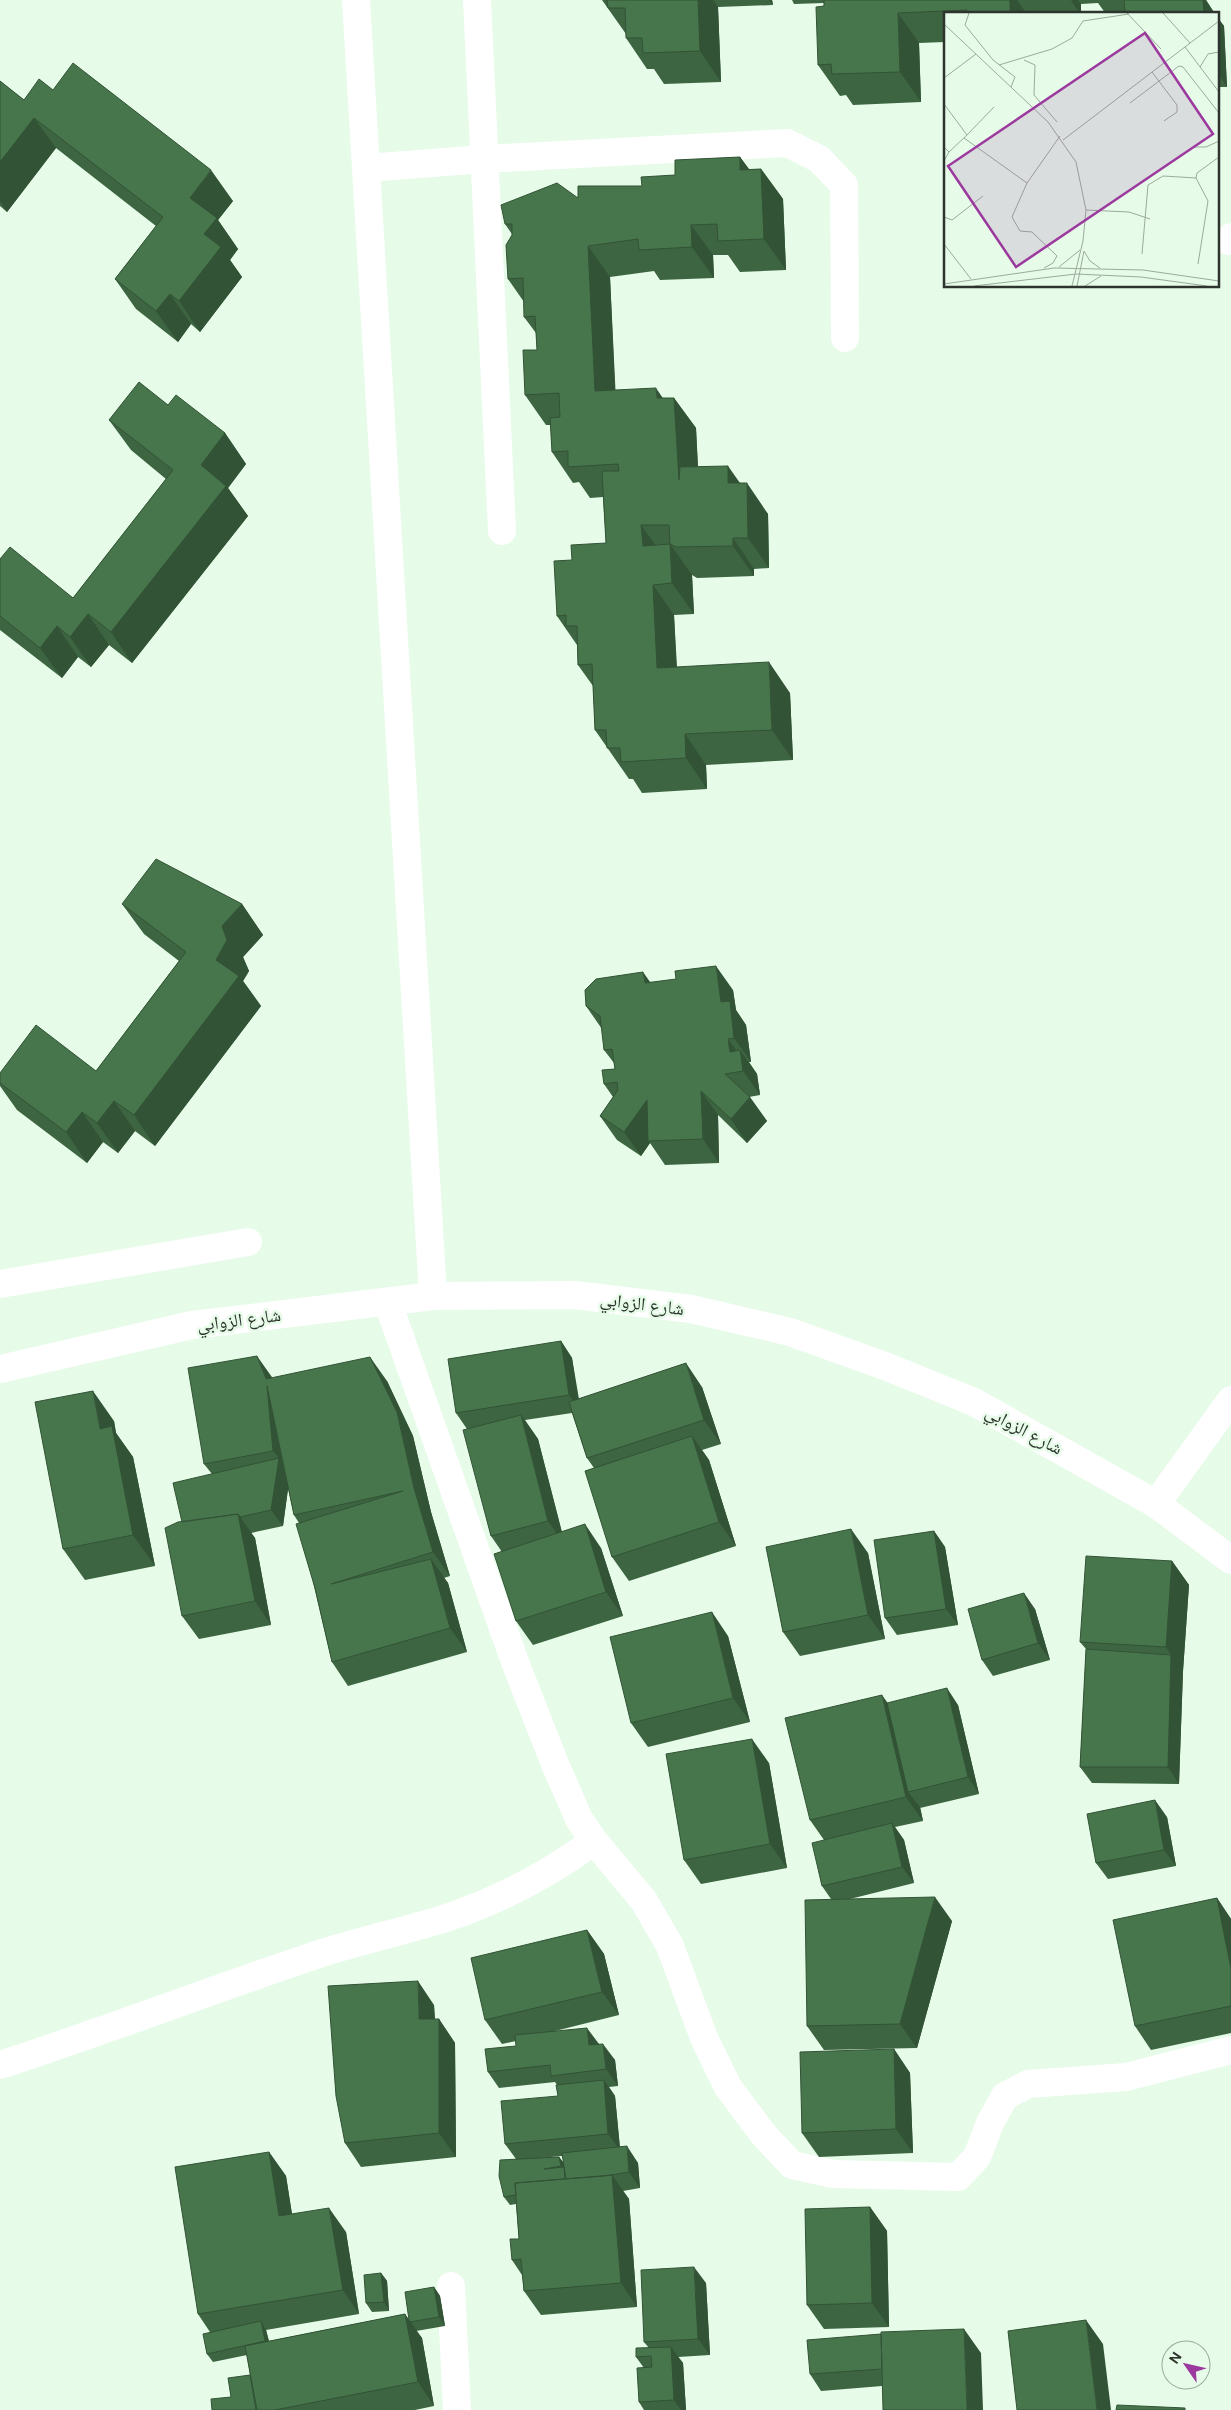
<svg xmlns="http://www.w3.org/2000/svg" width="1231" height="2410" viewBox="0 0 1231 2410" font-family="'DM Sans','Noto Naskh Arabic',sans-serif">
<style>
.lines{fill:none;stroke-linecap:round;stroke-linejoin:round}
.minor{stroke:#fff;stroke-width:28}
.wall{fill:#3d6541;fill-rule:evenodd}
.shaded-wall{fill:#325335}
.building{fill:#47764c;stroke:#325335;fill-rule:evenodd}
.labels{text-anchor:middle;stroke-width:5;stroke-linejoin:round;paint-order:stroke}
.street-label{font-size:18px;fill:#2c342d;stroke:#e6fbe8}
.inset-road{fill:none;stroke:#9cab9d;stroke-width:1}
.view{fill:#9c399e;fill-opacity:0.15;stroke:#9c399e;stroke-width:2.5}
.inset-edge{fill:none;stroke:#2c342d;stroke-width:2.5}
</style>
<rect width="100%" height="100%" fill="#e6fbe8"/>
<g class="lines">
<path class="minor" d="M356,0l77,1296
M477,0l25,531
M366,168l118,-9 303,-16 32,16 25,26 1,153
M1228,241l3,-4
M0,1284l248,-42
M0,1369l192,-44 241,-29 142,-1 116,14 99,23 95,34 89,36 182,102 75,56
M1156,1504l75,-104
M594,1841l50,60 26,45 34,92 24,49 35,47 29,31 41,9 125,3 19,-20 13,-34 15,-27 23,-12 98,-7 105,-27
M0,2065c108,-35 214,-76 322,-112 41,-13 83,-22 124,-35 54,-18 102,-43 148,-77l-15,-22 -24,-55 -40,-102 -127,-359
M451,2286l6,124"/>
</g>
<path class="wall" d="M602,0h170l1,5 -55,2 3,75 -57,2 -10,-15h-7l-21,-31v-4z
M792,0h414l9,14h-109l-8,-11 -17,1v10h-136v28l-26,1 2,59 -68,3 -7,-10 -6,1 -22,-31 6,-62 -30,1z
M1217,17l7,9 3,61h-10z
M0,81l24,19 29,-10 180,111 -15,19 20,29 -8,11 12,17 -42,55 -9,-8 -13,18 -42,-33 -21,-30 41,-53 -100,-78 -49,64 -7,-6z
M740,157l9,12h12l22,30 3,71 -46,2 -12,-17h-15l1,23 -54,2 -6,-9 -44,6 5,113 48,8h11l22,30 2,39 42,16 28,31 1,54 -15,1v7l-57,2 -5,-3 2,39 -20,1 3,52 113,26 3,67 -87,5 1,24 -65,4 -9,-14h-4l-34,-49 -2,-44 -15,-21 -1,-20 -20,-29 15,-56 34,-17 -3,-46 -13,1 -11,-16 -6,1 -21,-31 -1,-27h-5l-21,-30 12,-45 -1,-17 -12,-16v-15l-16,-23 4,-45 -7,-10 73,-26 64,-12 33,-11z
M168,405l57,28 21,31 -18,24 20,28 -116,147 -23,-18 -18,22 -13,-10 -16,21 -62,-48v-71l73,39 93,-119 -35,-29 -22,-30z
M122,904h120l21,31 -20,22 6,14 -6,10 18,25 -106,140 -20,-15 -17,22 -15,-11 -16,21 -70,-53 -17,-24v-13l96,-2 83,-110 -35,-27z
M650,982l83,8 3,20 10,15 5,37h-2l8,12 3,21 -11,2 18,24 -20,22 -29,-28 1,48 -54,2 -15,-22 -9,13 -24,-16 -17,-24 13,-19 -9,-13 11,-15 -1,-6 -10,-13 -2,-21 -16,-23z
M561,1341l11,17 7,41 123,-12 19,57 -19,6 7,10 27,86 -107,35 -17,-24 -18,-89 -7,-10 -15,-45 -47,7 13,19 24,93 39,16 22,68 -90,29 -17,-24 -14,-69 -11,-16 -24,-107 -11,-16z
M272,1378l115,3 26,55 18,76 19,64 -6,2 4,5 19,69 -119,34 -16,-24 -33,-139 -5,-8 -6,-27 -5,38 -32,7 4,5 16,87 -72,14 -17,-23 30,-142 -8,-10z
M114,1421l2,12 17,24 22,109 -70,14 -22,-31z
M934,1531l11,16 13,78 -61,10 -12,-17z
M868,1553l17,86 -85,17 -17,-24z
M1172,1561l17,24 -6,86 -4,113 -87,-1 -12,-16 6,-118 -6,-7z
M1035,1609l15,51 -57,16 -11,-16z
M728,1636l22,86 -102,25 -17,-24z
M887,1703l71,2 21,89 -59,14v-1l3,14 -28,6 9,13 10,43 -64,16 102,22 -35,127 -93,2 -17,-24 24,-127 -9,-13 2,-46 -14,-20z
M769,1763l18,105 -86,16 -17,-24z
M1167,1817l9,49 -68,13 -12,-16z
M1217,1898l14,21v114l-80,17 -16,-24z
M587,1930l17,24 15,61 -64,16 44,13 16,16 3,26 -9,1 6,9 5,51 18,16 2,25 -17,3 6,8 8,108 -96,8 -17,-24 -2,-16 -10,-15 7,-21 -3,-35 -6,1 -6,-8 12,-38 -11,-15 53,-48 -1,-11 -2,-3 -56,6 -11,-16 28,-26v-5l-14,3 -17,-24zM562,2156l2,7 -5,-6 -20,1z
M434,2005l1,14h4l16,24 1,114 -95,10 -16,-24z
M894,2049l16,24 3,80 -94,4 -17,-24z
M269,2152l17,24 6,38 54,18 13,82 -93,16 3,11 136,-27 4,6 25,-33 6,9 5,30 -29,5 6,7 12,68 -19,4h-203l19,-13 19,-22 -3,-20 -34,7 -6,-8 3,-22 -12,-18z
M870,2207l17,24 2,96 -65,2 -17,-24z
M381,2273l6,8 2,30 -17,1 -6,-9z
M706,2283l4,72 -32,2 5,6 3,47h-42l-5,-8 5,-34 -8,-11 13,-9 -5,-6z
M981,2353l-99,33 -61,5 -11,-17z"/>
<path class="shaded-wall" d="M698,0h15l5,7 3,75 -21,-31z
M769,0h3l1,5z
M1010,0h7l10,14h-17z
M1071,0h7l3,4v10h-1z
M1188,0h18l9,14h-15z
M898,13l21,30 2,59 -21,-30z
M1217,17l7,9 3,61 -10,-15z
M34,118l22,30 -49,64 -7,-11v-39z
M740,157l22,30 -22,-17z
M761,169l22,30 3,71 -22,-31z
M211,170l22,31 -15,19 20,29 -8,11 12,17 -42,55 -21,-31 11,-103z
M691,225l22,30 1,23 -22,-31z
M588,246l22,31 7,145 -22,-31z
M170,294l21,30 -13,18 -22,-31z
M656,388l19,28 -1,-18 22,30 4,83 -21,-31 -22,-82z
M225,433l21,31 -18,24 20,28 -116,147 -21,-31 90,-167z
M728,466l19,27v-10l21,31 1,54 -21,-30 -20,-55z
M641,525l22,31 -20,-10z
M733,538l21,31v7l-21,-30z
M670,544l22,31 2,39 -22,-31z
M653,585l21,30 4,84 -21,-31z
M88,614l21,31 -18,22 -21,-30z
M57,626l21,31 -16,21 -22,-30z
M769,662l21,31 3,67 -21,-30z
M685,734l21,31 1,24 -21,-31z
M242,904l21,31 -20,22 6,14 -6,10 18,25 -106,140 -21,-31 82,-155 6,-34z
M716,966l17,24 3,20 10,15 5,37 -17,-24 -13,-36z
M643,972l17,24 -15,-13z
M728,1039l14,19 -2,-8 17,24 3,21 -30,-43z
M701,1091l17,24 1,48 -16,-24z
M750,1097l17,24 -20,22 -16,-24z
M647,1100l1,41 2,2 -9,13 -17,-24z
M114,1101l21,30 -17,22 -21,-30z
M82,1112l21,30 -16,21 -21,-31z
M561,1341l11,17 8,53 -11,-16z
M257,1356l17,24 -8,-1z
M370,1357l17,24 26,55 18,76 19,64 -17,-24z
M686,1363l16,24 19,57 -17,-24z
M267,1386l23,89 -7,51 -12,-16 8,-52 -6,-7z
M93,1391l21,30 2,12 17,24 22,109 -22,-31 -33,-106z
M521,1415l17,24 27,106 -17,-24z
M692,1436l17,24 27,86 -17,-24z
M238,1514l17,24 16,87 -16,-24z
M585,1524l16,24 22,68 -17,-24z
M851,1529l17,24 17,86 -17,-24z
M934,1531l11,16 13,78 -12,-16z
M431,1559l17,24 19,69 -17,-24z
M1172,1561l17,24 -6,86 -4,113 -11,-17 3,-112 -5,-8z
M1024,1593l11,16 15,51 -12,-17z
M712,1612l16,24 22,86 -17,-24z
M947,1688l11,17 21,89 -11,-17z
M882,1695l17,24 9,73 12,15 3,14 -17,-24z
M752,1739l17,24 18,105 -17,-24z
M1155,1800l12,17 9,49 -12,-16z
M892,1823l12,17 10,43 -12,-16z
M935,1897l17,24 -35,127 -17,-24z
M1217,1898l14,21v50z
M587,1930l17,24 15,61 -17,-23z
M418,1981l16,24 2,38 -17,-24z
M439,2019l16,24 1,114 -17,-24z
M587,2028l12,16 -10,1z
M603,2044l12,16 3,26 -12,-17z
M894,2049l16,24 3,80 -17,-24z
M604,2080l11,16 5,54 -12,-16z
M627,2146l11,17 2,25 -11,-16z
M269,2152l17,24 10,64 -17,-24z
M559,2157l6,8 -1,6 -3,-5z
M612,2175l17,24 8,108 -16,-24z
M870,2207l17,24 2,96 -17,-24z
M329,2208l17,24 13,82 -16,-24z
M694,2267l12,16 4,72 -12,-16z
M381,2273l6,8 2,30 -5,-9z
M434,2287l6,9 5,30 -6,-9z
M405,2314l17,24 12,68 -16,-24z
M1086,2320l17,24 8,66h-14z
M261,2321l5,9 5,20 -6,-9z
M964,2329l17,24 2,57h-16z
M671,2347l12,16 3,47h-5l-7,-10z"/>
<path class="building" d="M607,0h91l2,51 -57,2 -1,-15h-16l-1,-30h-17z
M824,0h186v14h-43v-4l-69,3 2,59 -68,2 -1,-10 -13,1 -2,-58 8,-1z
M1124,0h79l1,14h-79z
M73,63l138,107 -21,28 27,20 -13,16 17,13 -42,54 -9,-7 -14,17 -41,-32 48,-62 -129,-99 -34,44v-81l24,19 15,-21 14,11z
M740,157v13l21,-1 3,70 -46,2 -1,-17 -26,1 1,22 -53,3 -1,-11 -50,7 7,145 61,-3 1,10h17l5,82 1,-13 48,-1v17h19l1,55h-15v8l-57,1 -6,-3 2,39 -19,2 4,83 112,-6 3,68 -87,4 1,24 -65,4 -1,-14h-13l-1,-18h-11l-3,-66 -14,1 -1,-39h-11v-11l-9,1 -3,-55 18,-1 -1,-15 35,-2 -4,-72h17l-1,-7 -50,3v-16l-16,1 -2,-34 10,-1 -1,-24 -34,2 -2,-45h14l-2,-34 -11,1 -1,-39 -15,1 -2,-34 6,-10v-11h-7l-4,-19 56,-22 21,15v-12h64l-1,-9 34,-2v-15zM641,525h28l1,19 -27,2z
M139,382l29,23 8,-10 49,38 -24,32 25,21 -115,146 -23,-18 -18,23 -13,-11 -17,22 -40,-32v-57l10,-12 63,51 100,-128 -64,-50z
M156,859l86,45 -20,22 5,14 -11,20 23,16 -105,139 -20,-14 -17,22 -15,-11 -16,20 -66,-49v-10l36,-48 60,46 90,-119 -64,-48z
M716,966l5,36 9,-1 4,37 -6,1 2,13 10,-2 3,21 -18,3 25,23 -19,22 -30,-28 2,48 -55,2 -1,-41 -23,32 -24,-16 18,-26 -1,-8 -13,2 -2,-14 13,-1 -3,-20 -8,1 -4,-34 -14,-10 -1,-16 11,-11 47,-7 2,11 31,-4 -1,-8z
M561,1341l8,54 -113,18 -8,-54z
M257,1356l9,23 104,-22 27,55 17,76 19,64 -102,32 100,-25 19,69 -118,34 -17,-74 -19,-64 107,-33 -109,24 -27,-129 6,65 -69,13 -16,-96z
M686,1363l18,57 -117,38 -18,-56z
M93,1391l7,38 12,-3 21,109 -70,14 -28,-147z
M521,1415l27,106 -57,15 -28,-106z
M692,1436l27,86 -107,35 -27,-86z
M279,1458l-8,52 -31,7 -2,-3 -56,8 -9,-39z
M238,1514l17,87 -73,15 -17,-88 13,-6z
M585,1524l21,68 -90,29 -22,-67z
M851,1529l17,86 -85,17 -17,-85z
M934,1531l12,78 -61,9 -11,-78z
M1086,1556l86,5 -6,86 -86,-5z
M1024,1593l14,50 -56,17 -14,-51z
M712,1612l21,86 -102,25 -21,-86z
M1086,1649l85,6 -3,112h-88z
M947,1688l21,89 -60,15 -21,-89z
M882,1695l24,102 -96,23 -25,-102z
M752,1739l18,105 -86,16 -18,-106z
M1155,1800l9,50 -68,13 -9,-49z
M892,1823l10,44 -80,19 -10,-43z
M935,1897l-35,127 -93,2 -2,-126z
M1217,1898l14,71v37l-96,20 -22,-106z
M587,1930l15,62 -117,28 -14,-62z
M418,1981l1,38h20v114l-94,10 -9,-47 -8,-110z
M587,2028l2,17 14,-1 3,25 -55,7 -1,-11 -62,7 -3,-23 31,-3 -1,-11z
M894,2049l2,80 -94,4 -2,-81z
M604,2080l4,54 -103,10 -4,-43 57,-5 -2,-11z
M627,2146l2,26 -24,4 -39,3 -4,-26z
M269,2152l10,64 50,-8 14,82 -145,24 -23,-147z
M559,2157l2,9 -17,3 20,-2 1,12 -50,4 1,12 -12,2 -5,-21 1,-16z
M612,2175l9,108 -97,8 -3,-32 -9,1 -2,-21h9l-4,-56z
M870,2207l2,96 -65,2 -2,-96z
M694,2267l4,72 -54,3 -3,-72z
M381,2273l3,29 -18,1 -2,-28z
M434,2287l5,30 -29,5 -1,-2 -4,-28z
M405,2314l13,68 -143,28h-18l-12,-64z
M1086,2320l11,90h-80l-9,-79z
M261,2321l4,20 -58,13 -4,-20z
M964,2329l3,81h-84l-2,-78z
M881,2334l1,35 -72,5 -3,-34z
M671,2347l3,53 -35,2 -2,-34 15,-1 -1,-11 -15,1v-9z
M250,2375l6,35h-44l-1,-11 20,-2 -3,-19z
M1117,2405l68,3v2h-69z"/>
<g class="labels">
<g class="street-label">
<text transform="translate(642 1304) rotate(7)" y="6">شارع الزوابي</text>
<text transform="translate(239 1320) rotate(-7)" y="6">شارع الزوابي</text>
<text transform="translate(1024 1430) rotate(28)" y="6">شارع الزوابي</text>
</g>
</g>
<g transform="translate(944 12)">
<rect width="275" height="275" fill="#e6fbe8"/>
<path class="inset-road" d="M25,1l-4,12 28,35 22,17 -4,10M183,1l34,36M219,1l27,30M0,12l104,98 28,40 10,48 -3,31 -11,45M241,35l34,45M80,48l11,5 -1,30 23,27M55,53l53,-16 20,-11 11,-17 46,-7M256,55l8,-13 11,-2M208,60l25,33v7l-13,9M0,66l32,-24M186,91l49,-37 4,1 36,46M0,92l23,31 -18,17M23,123l27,-28M20,126l63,45 33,-47M119,128l156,-119M0,135l5,5 -5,9M250,135h12l13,-6M252,166l1,-5 22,-16M83,171l-15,34 8,14 12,1 25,24 -4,7 -9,5M142,198l43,2 21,7M0,205l8,3 31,-24M0,232l27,35M140,239l6,10 10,7M198,242l6,-69 15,-9 33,2 12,23 -10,63M115,255l21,-17M0,272l110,-16 89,2 76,11M30,274l102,-12 65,3 66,9M133,274l7,-35M141,274l16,-10"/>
<path class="view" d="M201,21l68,101 -197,133 -68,-101z"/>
<rect width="275" height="275" class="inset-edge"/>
</g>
<g transform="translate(1186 2365) rotate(304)"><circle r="24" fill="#e6fbe8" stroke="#9cab9d"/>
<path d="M0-4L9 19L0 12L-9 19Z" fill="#9c399e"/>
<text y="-8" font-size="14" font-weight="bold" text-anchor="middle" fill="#2c342d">N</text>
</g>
</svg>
